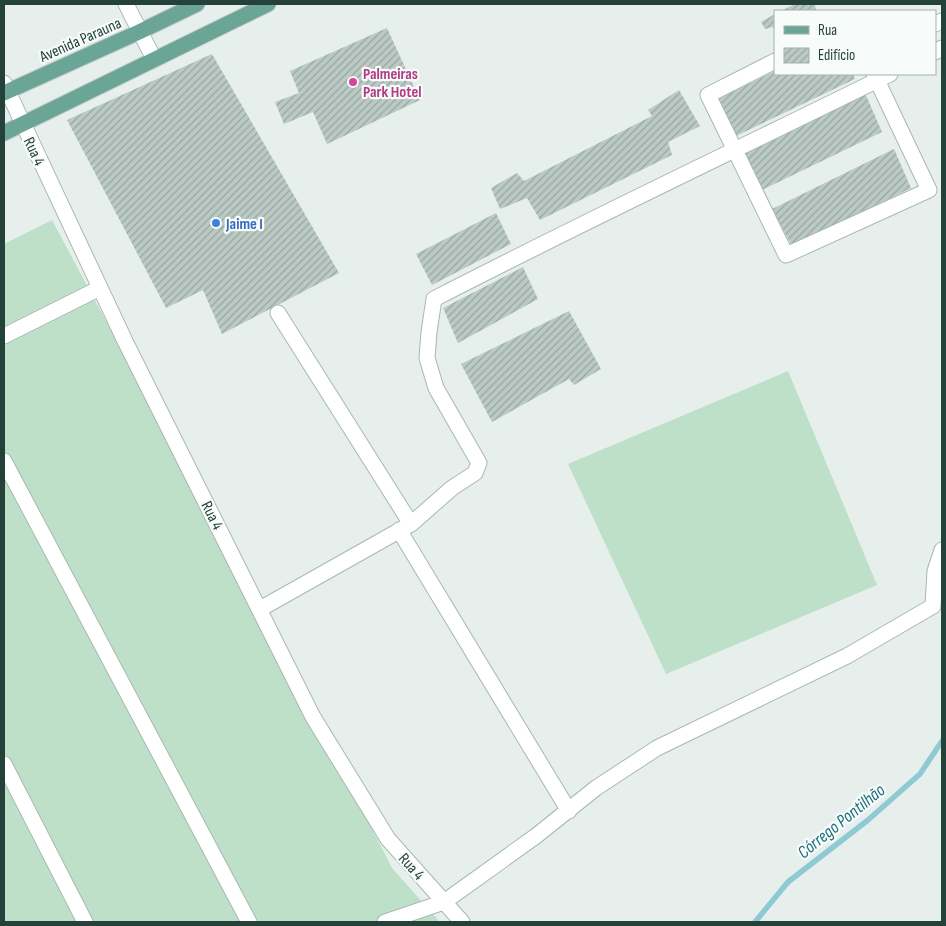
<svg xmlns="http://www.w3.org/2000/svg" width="946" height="926" viewBox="0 0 946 926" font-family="'Sofia Sans Condensed',sans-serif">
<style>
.grass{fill:#bfe0c8}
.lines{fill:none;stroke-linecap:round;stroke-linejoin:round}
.stream{stroke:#8ec9d4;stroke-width:5.5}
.building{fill:url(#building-hatch)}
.minor-casing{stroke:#a8b8b2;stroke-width:17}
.major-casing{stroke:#c2cac8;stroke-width:17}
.minor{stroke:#fff;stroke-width:15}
.major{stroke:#6aa596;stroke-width:15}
.hotel-dot{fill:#d1479c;stroke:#f7fbf9;stroke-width:2}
.shop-dot{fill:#3f7fe0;stroke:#f7fbf9;stroke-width:2}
.labels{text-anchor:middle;stroke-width:4.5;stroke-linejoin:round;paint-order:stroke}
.street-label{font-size:16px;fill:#24423a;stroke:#f7fbf9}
.hotel-label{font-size:16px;font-weight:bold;fill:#b23c85;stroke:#f7fbf9;text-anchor:start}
.shop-label{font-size:16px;font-weight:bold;fill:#366cbe;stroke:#f7fbf9;text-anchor:start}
.water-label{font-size:18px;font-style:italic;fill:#1c6f80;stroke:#f7fbf9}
</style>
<defs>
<pattern id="building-hatch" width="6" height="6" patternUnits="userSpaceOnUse" patternTransform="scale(1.25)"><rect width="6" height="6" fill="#bbcac4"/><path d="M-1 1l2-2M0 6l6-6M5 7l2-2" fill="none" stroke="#98a6a0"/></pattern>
</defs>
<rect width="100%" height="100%" fill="#e6efeb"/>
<path class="grass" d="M52,220l208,389 132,259 48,54h-436v-678z
M788,371l89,214 -211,89 -98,-210z"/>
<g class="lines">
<path class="stream" d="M755,922l33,-40 80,-62 52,-46 22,-33"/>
</g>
<path class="building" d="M795,4h20l1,7h-35z
M775,14v15l-3,-2 -7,2 -4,-7z
M387,28l33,72 -93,44 -14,-32 -29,12 -9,-22 24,-9 -9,-22z
M212,54l127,219 -117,61 -19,-44 -37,18 -99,-188z
M775,71v3h78l2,5 -119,57 -21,-36z
M679,90l21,36 -32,16 4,13 -132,65 -13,-22 -27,11 -9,-21 26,-15 7,8 128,-65 -4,-6z
M865,93l17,39 -120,58 -20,-37z
M894,149l17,39 -119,58 -20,-37z
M496,213l15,31 -79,41 -16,-31z
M523,267l15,32 -80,44 -15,-35z
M569,311l32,58 -27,16 -5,-6 -77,43 -31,-58z"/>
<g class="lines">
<g class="minor-casing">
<path id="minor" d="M126,4l28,55
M935,24l7,-3
M935,52l7,-4
M775,61l-67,34 78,160 143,-65 -55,-116
M4,83l121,258 188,376 75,122 74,83
M278,313l133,211
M4,336l96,-48
M4,461l245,461
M399,530l170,281
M260,609l151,-85 41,-36 23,-15 4,-10 -43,-75 -9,-30 2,-26 5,-33c151,-78 304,-150 456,-225
M4,764l81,158
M385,922l59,-20 92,-66 60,-48 61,-40 190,-92 86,-50 2,-35 7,-21"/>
</g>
<g class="major-casing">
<path id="major" d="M4,93l135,-61 58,-28
M4,133l264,-129"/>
</g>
<use href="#minor" class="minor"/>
<use href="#major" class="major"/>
</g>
<circle class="hotel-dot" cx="353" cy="82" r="5"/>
<circle class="shop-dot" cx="216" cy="223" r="5"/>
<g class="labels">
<g class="street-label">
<text transform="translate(80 39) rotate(-24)" y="6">Avenida Parauna</text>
<text transform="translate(35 151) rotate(65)" y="6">Rua 4</text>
<text transform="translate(213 515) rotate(63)" y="6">Rua 4</text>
<text transform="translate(412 866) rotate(48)" y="6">Rua 4</text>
</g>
<g class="hotel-label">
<text x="363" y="79">Palmeiras<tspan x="363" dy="18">Park Hotel</tspan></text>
</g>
<g class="shop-label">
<text x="226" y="229">Jaime I</text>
</g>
<g class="water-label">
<text transform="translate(841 821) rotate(-39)" y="6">Córrego Pontilhão</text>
</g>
</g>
<rect width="946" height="926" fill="none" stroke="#24423a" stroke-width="10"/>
<rect x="774" y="10" width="162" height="65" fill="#f7fbf9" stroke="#a3b1ad"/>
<rect x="784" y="26" width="25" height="8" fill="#6aa596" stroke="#a3b1ad"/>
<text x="818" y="35" font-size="15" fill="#24423a">Rua</text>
<rect x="784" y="48" width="25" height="15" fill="url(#building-hatch)" stroke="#a3b1ad"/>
<text x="818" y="60" font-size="15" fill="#24423a">Edifício</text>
</svg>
